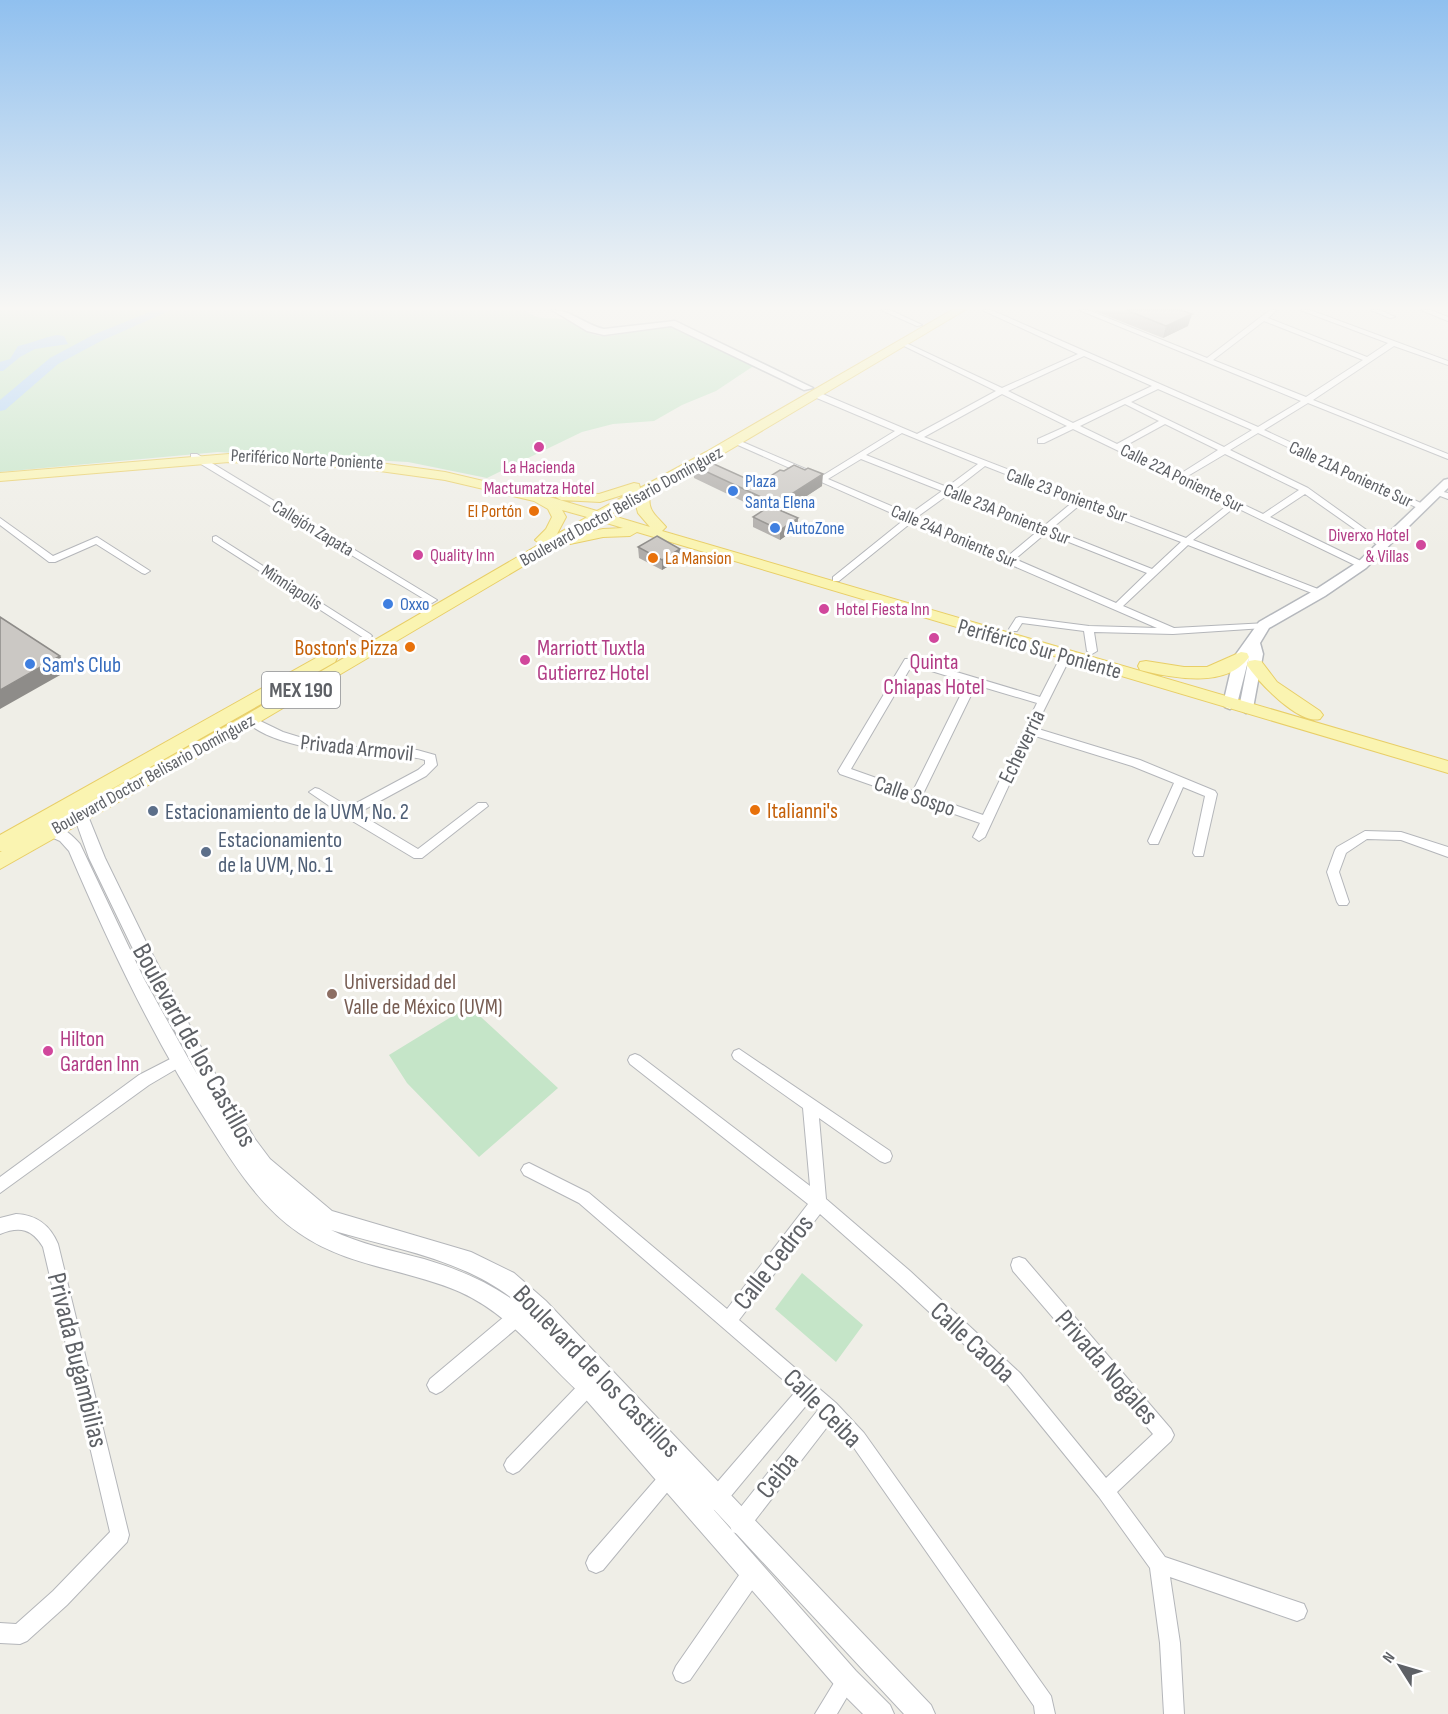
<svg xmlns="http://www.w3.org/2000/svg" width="1448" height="1714" viewBox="0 0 1448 1714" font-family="'Sofia Sans Condensed',sans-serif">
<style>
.green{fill:#c5e5c8}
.water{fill:#add2f9}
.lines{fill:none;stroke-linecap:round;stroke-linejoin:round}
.river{fill:#add2f9;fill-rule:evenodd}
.minor-casing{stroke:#b4b6ba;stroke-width:2}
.tertiary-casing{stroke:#b4b6ba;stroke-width:2}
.secondary-casing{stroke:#b5b8bd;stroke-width:3}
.primary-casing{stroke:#e8ce67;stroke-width:2}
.minor{fill:#fff;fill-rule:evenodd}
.tertiary{fill:#fff;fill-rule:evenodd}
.secondary{fill:#fff;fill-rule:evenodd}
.primary{fill:#faf4b1;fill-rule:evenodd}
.wall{fill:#afaca9}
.shaded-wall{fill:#8e8c89}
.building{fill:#cbc8c4;stroke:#8e8c89;stroke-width:1.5}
.hotel-dot{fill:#d1479c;stroke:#fff;stroke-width:2}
.shop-dot{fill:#3f7fe0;stroke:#fff;stroke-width:2}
.food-dot{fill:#e8710a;stroke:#fff;stroke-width:2}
.service-dot{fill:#5c6f8a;stroke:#fff;stroke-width:2}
.education-dot{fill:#8d6e63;stroke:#fff;stroke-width:2}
.labels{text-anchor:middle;stroke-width:6;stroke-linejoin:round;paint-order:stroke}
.far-street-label{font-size:18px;fill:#5e6166;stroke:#fff}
.far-hotel-label{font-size:18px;fill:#b23c85;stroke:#fff;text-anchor:start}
.far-shop-label{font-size:18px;fill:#366cbe;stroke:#fff;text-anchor:start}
.far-food-label{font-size:18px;fill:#c56008;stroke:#fff;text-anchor:end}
.shield{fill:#fff;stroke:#8e9094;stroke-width:1.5}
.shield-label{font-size:21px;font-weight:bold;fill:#5e6166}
.food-label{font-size:22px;fill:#c56008;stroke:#fff;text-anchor:end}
.hotel-label{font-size:22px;fill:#b23c85;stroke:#fff;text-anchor:start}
.street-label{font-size:22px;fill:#5e6166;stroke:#fff}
.shop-label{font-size:22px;fill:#366cbe;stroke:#fff;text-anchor:start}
.service-label{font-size:22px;fill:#4e5e75;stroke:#fff;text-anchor:start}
.education-label{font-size:22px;fill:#785e54;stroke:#fff;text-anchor:start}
.near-street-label{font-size:27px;fill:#5e6166;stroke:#fff}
</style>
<rect width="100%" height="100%" fill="#efeee7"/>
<path class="green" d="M0,310h526c11,11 21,7 35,9 15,2 21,16 42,17 25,1 48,-15 73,-10l79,39 -39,26 -34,14 -28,16 -41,3 -31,8 -95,46 -79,-16 -190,-10 -218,20z
M469,1006l89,82 -79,69 -72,-74 -18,-28z
M802,1273l61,52 -27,37 -61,-53z"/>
<path class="water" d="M57,335l7,1 4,8 -33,5 -15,8 -17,14h-3v-9l10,-3 8,-13c14,-3 24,-8 39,-11z"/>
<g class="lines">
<path class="river" d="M154,310h17l-70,31 -43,23 -53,46 -5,1v-11l50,-42 43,-23z"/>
<g class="minor-casing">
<path id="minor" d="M881,310h9l32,15 -5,1z
M982,310h9l267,117 43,-26 -222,-91h9l119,48 63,-48h7l-9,8 99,39 21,-14 -88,-33h10l138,51v4l-54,-19 -81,54 135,54v5l-140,-56 -44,27 161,75v4l-3,1 -164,-77 -28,17 78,38 78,56 -1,2h-6l-74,-52 -35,23 95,46v4h-6l-124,-60 -42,33 130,51v4h-6l-129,-50 -65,61 51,22 93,-5v4l-3,1 -91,6 -79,-2 3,19 -5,3 -5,-3 -3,-20 -62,-8 -5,8h-6l-2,-2 7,-11 3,-1 70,9 68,2 -245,-106 -73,59h-6v-4l72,-58 -174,-77 7,-2 84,36 73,-45 -83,-35v-4h6l99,42 79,-43 -94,-46v-2h4l96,45 76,-34zM1264,321l99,39 -57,37 -93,-37zM1084,356l68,30 -79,37 -65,-32zM1158,389l94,41 -28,17 -93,-45zM1002,394l65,32 -29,13v4h6l29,-14 156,75 -43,34 -262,-101zM1125,404l34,17 -42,23 -37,-18zM1165,424l53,26 -38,24 -57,-27zM902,433l76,31 -31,23 -81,-32zM1225,454l74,36 -36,24 -77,-37zM861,459l81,32 -32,23 -82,-35zM985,466l89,35 -30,25 -90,-36zM949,494l90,36 -31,26 -91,-39zM1081,504l100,38 -29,27 -101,-40zM1046,533l101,40 -31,30 -101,-44z
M1371,310h9l15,7 -5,1z
M1421,310h10l17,7v4z
M191,454h6l240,146 -5,3 -3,-1 -238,-144z
M1435,490l13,3v6l-13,-5z
M0,518l53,38 44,-19 53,34 -5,3 -3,-1 -46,-29 -41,18h-6l-49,-37z
M216,536l154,98 2,2 -2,2h-6l-151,-97v-4z
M1066,653l5,3 -36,72 105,32 75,31 2,3 -14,62h-8l-2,-3 12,-57 -22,-9 -25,57h-8l-2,-3 26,-58 -42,-17 -100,-31 -47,102 -6,4 -6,-4 7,-14 -140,-49 -2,-3 67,-112h8l127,38 21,-41zM912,665l55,17 -54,109 -62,-22zM976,685l61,18 -54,112 -60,-21z
M250,716l33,16 26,8 46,7 62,3 18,5 2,10 -11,11 -68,37 60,36 60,-46h8l2,3 -66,52h-8l-70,-42 -35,-24 6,-4 4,1 30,18 69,-37 7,-6v-4c-15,-5 -31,-3 -46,-4 -34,-1 -111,-10 -134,-36l1,-3z
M1365,831l36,1 47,15v10l-47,-17 -34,-1 -21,14 -7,19 10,30 -2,3h-8l-2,-3 -10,-30 8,-22 2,-3z
M739,1049l151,102 2,5 -2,5 -5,2 -5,-2 -61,-43 7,81 84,72 110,102 86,105 47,-44 -140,-163 -2,-6 2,-6 6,-2 6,2 146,170 3,6 -3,6 -54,51 48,65 139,47 3,7 -3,7 -7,3 -127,-44 10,66 4,71h-20l-4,-71 -10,-75 -51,-71 -91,-112 -110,-102 -78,-69 -81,106 97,83 28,30 187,263 4,18h-20l-1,-8 -182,-261 -21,-23 -85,110 -7,2 -7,-2 -2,-7 2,-7 86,-108 -9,-8 -88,106 -7,2 -7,-2 -2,-7 2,-7 89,-103 -217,-188 -55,-28 -3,-5 3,-5 5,-2 60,30 138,116 81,-105 -178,-140 -2,-4 2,-4 5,-2 5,2 170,130 -7,-78 -69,-49 -2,-4 2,-4z
M178,1055l5,2 2,4 -2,4 -34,20 -149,108v-16l139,-102z
M16,1214c21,1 34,11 42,30l71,291 -2,7 -60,63 -40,36 -7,3 -20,-1v-20l16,1 37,-33 57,-59 -67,-285c-11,-18 -23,-21 -43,-13v-16z
M517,1309l6,2 2,6 -2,6 -81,68 -6,3 -6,-3 -3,-6 3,-6 81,-68z
M589,1377l6,3 3,6 -3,6 -76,79 -6,3 -6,-3 -3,-6 3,-6 76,-79z
M669,1468l6,3 3,6 -3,6 -72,87 -7,3 -7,-3 -3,-7 3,-7 74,-85z
M753,1562l7,3 3,7 -3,7 -70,101 -7,3 -7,-3 -3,-7 3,-7 70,-101z
M847,1670l7,3 3,7 -20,34h-22l25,-41z"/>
</g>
<g class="tertiary-casing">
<path id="tertiary" d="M81,811l7,5 17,42 41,84 67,128 42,69 15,20 62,52 139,41 43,21 32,28 385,404 4,9h-31l-198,-213 150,170 34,34 4,9h-31l-25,-25 -257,-295c-40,-36 -70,-79 -121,-102 -52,-23 -113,-25 -161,-59 -38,-26 -63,-65 -87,-103 -57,-88 -102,-183 -143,-279l-9,-10 -13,-6 -2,-4 2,-4c13,-4 25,8 33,17l64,135 54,97 -67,-131 -42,-87 -15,-42zM331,1230c64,19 138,30 189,75 -29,-22 -62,-36 -96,-46 -31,-8 -64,-15 -93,-29z"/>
</g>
<g class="secondary-casing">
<path id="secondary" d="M552,310c19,0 33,15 52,19l71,-8 138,67 -9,2 -133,-64 -67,9 -17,-4z
M1448,479v9l-82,80 -41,28 -56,32 -9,15 3,11 -10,54 -7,5 -7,-5 10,-51 -12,47 -7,5 -5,-2 -2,-3 11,-47 25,-35 56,-32 43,-28 86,-82z"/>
</g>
<g class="primary-casing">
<path id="primary" d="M952,310h13l-249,148 -66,36c-3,17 6,21 16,33l-4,4 786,230v12l-811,-241 -7,4 -27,1 -33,7 -6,-2 -308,182 -256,145v-17l2,-1h-2v-16l323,-181h12l2,4 -2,4 -248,141 157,-87 296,-172 -5,-4 11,-11 6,-12 -4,-8 -14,-8 -89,-21 -87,-12 -129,-6 -229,19v-8l229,-19 129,6 87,12 98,23 54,16 35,-19 -32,10 -39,-2 -7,-4 7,-4 38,2 35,-11 5,1 1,4 66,-36zM635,501l3,12 12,14 -40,-12zM562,510l25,7 -30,17 9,-17zM600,521l23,7 -20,1 -26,5z
M1241,652l6,1 2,4c-22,32 -77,21 -109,13l-2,-4 2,-4 6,-1 38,6h23z
M1255,660l6,1 16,21 43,29 3,4 -3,4c-21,6 -62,-37 -73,-54l2,-4z"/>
</g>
<use href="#minor" class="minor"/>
<use href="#tertiary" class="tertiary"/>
<use href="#secondary" class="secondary"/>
<use href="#primary" class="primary"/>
</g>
<path class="wall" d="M1092,310h91l-1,1 6,15 -25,12z
M694,466l64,18 64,2 -39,25 15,7 -1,10 -17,12 -27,-13v-10l10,-6 -69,-33z
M638,547l42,12 -18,11 -23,-12z"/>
<path class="shaded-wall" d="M1192,314l-4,12 -25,12 3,-12z
M823,474l-1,12 -47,31 1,-13z
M798,518l-1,10 -17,12v-10z
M680,549v10l-18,11v-10z
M60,656l9,14 -69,39v-19z"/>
<path class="building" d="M1126,310h55l11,4 -26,12z
M705,460l53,24 22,-14 4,1 10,-6 11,5 3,-2 15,6 -47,30 -82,-38z
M770,506l28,12 -18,12 -27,-13z
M657,536l23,13 -18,11 -24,-13z
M0,617l60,39 -60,34z"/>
<linearGradient id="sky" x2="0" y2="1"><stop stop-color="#90c0ef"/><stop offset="0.56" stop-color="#f8f7f4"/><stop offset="1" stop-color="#f8f7f4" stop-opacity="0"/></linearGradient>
<rect width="1448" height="550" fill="url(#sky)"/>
<g class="hotel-dot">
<circle cx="539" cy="447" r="6"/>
<circle cx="1421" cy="545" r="6"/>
<circle cx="418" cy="555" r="6"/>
<circle cx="824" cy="609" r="6"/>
<circle cx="934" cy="638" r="6"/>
<circle cx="525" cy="660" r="6"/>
<circle cx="48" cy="1051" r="6"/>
</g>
<g class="shop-dot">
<circle cx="733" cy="491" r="6"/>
<circle cx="775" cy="528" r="6"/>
<circle cx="388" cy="604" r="6"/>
<circle cx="30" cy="664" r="6"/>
</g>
<g class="food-dot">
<circle cx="534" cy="511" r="6"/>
<circle cx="653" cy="558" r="6"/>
<circle cx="410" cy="647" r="6"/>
<circle cx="755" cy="810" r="6"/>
</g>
<g class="service-dot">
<circle cx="153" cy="811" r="6"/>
<circle cx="206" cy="852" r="6"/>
</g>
<circle class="education-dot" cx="332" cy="994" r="6"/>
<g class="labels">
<g class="far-street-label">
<text transform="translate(307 459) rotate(3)" y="6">Periférico Norte Poniente</text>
<text transform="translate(1351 474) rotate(25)" y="6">Calle 21A Poniente Sur</text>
<text transform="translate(1182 478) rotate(26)" y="6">Calle 22A Poniente Sur</text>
<text transform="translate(1067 495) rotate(20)" y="6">Calle 23 Poniente Sur</text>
<text transform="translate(621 506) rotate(-29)" y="6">Boulevard Doctor Belisario Domínguez</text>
<text transform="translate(1007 514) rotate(22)" y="6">Calle 23A Poniente Sur</text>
<text transform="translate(313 528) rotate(31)" y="6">Callejón Zapata</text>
<text transform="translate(954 536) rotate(23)" y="6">Calle 24A Poniente Sur</text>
<text transform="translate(292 587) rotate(33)" y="6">Minniapolis</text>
<text transform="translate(153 774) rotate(-29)" y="6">Boulevard Doctor Belisario Domínguez</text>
</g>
<g class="far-hotel-label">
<text x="539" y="473" text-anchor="middle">La Hacienda<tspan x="539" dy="21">Mactumatza Hotel</tspan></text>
<text x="1409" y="541" text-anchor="end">Diverxo Hotel<tspan x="1409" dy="21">&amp; Villas</tspan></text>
<text x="430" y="561">Quality Inn</text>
<text x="836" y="615">Hotel Fiesta Inn</text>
</g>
<g class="far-shop-label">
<text x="745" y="487">Plaza<tspan x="745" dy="21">Santa Elena</tspan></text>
<text x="787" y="534">AutoZone</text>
<text x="400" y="610">Oxxo</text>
</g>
<g class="far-food-label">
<text x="522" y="517">El Portón</text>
<text x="665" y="564" text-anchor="start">La Mansion</text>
</g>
<rect class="shield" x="262" y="672" width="78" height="36" rx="4.5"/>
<g class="shield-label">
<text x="301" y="697">MEX 190</text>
</g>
<g class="food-label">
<text x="398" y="655">Boston's Pizza</text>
<text x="767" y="818" text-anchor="start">Italianni's</text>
</g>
<g class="hotel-label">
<text x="537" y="655">Marriott Tuxtla<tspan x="537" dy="25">Gutierrez Hotel</tspan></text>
<text x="934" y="669" text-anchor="middle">Quinta<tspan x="934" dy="25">Chiapas Hotel</tspan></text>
<text x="60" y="1046">Hilton<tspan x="60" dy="25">Garden Inn</tspan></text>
</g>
<g class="street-label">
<text transform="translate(1040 648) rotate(16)" y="8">Periférico Sur Poniente</text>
<text transform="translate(1021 746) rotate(-64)" y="8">Echeverria</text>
<text transform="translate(357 747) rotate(6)" y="8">Privada Armovil</text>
<text transform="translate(915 795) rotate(19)" y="8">Calle Sospo</text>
</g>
<g class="shop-label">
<text x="42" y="672">Sam's Club</text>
</g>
<g class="service-label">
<text x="165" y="819">Estacionamiento de la UVM, No. 2</text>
<text x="218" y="847">Estacionamiento<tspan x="218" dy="25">de la UVM, No. 1</tspan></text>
</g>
<g class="education-label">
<text x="344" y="989">Universidad del<tspan x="344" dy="25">Valle de México (UVM)</tspan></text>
</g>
<g class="near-street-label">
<text transform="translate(195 1045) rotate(61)" y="9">Boulevard de los Castillos</text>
<text transform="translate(773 1262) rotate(-52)" y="9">Calle Cedros</text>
<text transform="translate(973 1342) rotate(43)" y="9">Calle Caoba</text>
<text transform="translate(78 1360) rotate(76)" y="9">Privada Bugambilias</text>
<text transform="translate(1107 1367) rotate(49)" y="9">Privada Nogales</text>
<text transform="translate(597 1371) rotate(46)" y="9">Boulevard de los Castillos</text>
<text transform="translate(823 1408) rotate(45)" y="9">Calle Ceiba</text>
<text transform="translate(777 1475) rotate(-52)" y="9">Ceiba</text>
</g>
</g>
<g transform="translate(1400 1666) rotate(307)" stroke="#ffffff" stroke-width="4.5" paint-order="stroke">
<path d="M0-4.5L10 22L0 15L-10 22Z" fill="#5e6166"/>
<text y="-9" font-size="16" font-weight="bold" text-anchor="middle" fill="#5e6166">N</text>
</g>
</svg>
